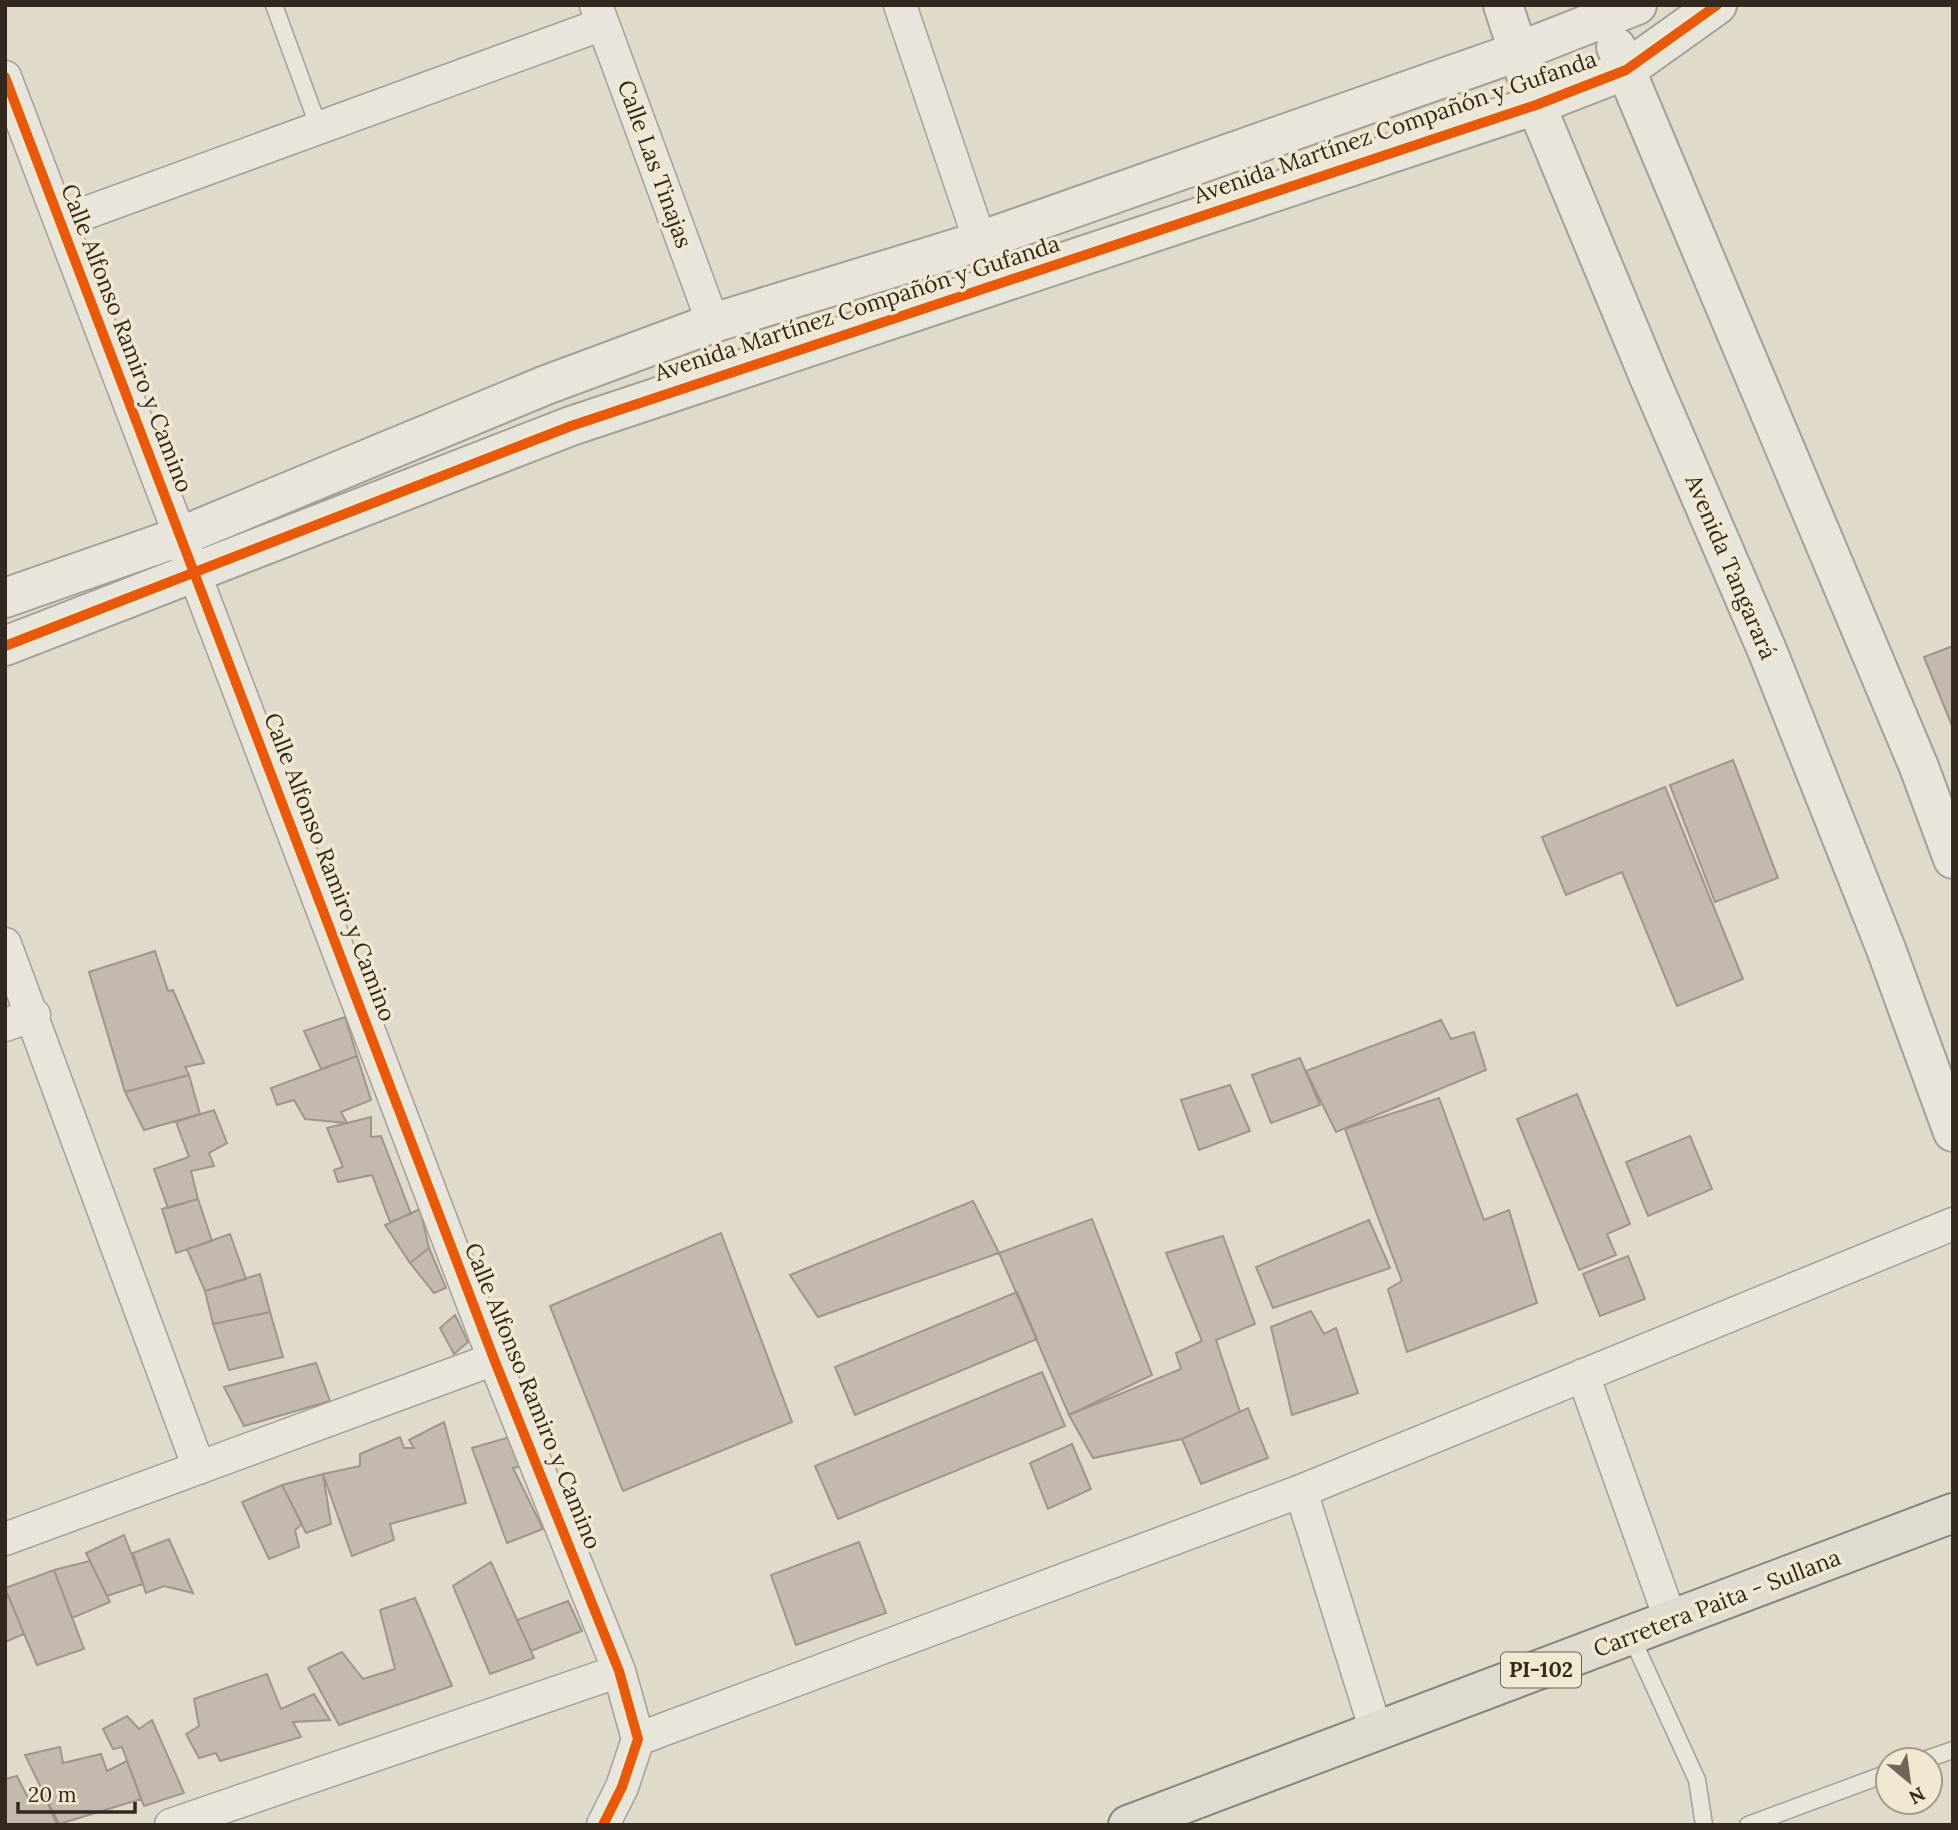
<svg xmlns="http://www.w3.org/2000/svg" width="1958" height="1830" viewBox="0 0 1958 1830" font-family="Lora,serif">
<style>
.building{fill:#c3b9ac;stroke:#9f968b;stroke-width:2}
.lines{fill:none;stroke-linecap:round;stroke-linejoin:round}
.service-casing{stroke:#a59f95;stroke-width:19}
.minor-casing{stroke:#a59f95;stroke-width:35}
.tertiary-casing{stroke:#a59f95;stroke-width:42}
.primary-casing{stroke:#8a857b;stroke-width:42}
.service{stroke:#e8e5dc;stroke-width:16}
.minor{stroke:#e8e5dc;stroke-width:32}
.tertiary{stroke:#e8e5dc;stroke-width:38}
.primary{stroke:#dfdbce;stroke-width:38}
.cycleway-casing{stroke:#f1e8d1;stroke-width:15}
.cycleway{stroke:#e8590c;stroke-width:10}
.labels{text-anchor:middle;stroke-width:7;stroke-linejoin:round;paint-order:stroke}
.shield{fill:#f1e8d1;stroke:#6b6254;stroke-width:2}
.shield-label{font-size:21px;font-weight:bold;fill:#32281e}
.street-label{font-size:23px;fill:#32281e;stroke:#f1e8d1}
</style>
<rect width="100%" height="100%" fill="#e0dacb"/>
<path class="building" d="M1953,646v82l-29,-71z
M1733,760l45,118 -63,24 -45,-117z
M1665,787l78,192 -66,27 -55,-134 -56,23 -24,-58z
M155,951l13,40 5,-1 31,73 -19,4 4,8 -64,17 -36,-120z
M345,1017l12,39 -36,13 -17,-38z
M1441,1020l10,19 23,-7 12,38 -150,62 -30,-61z
M357,1056l14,44 -30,12 6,11 -42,-4 -11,-19 -17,5 -6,-17z
M1300,1058l20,47 -49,18 -19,-48z
M189,1075l11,39 -56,16 -19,-38z
M1230,1085l20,46 -51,19 -18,-50z
M1577,1094l53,130 -23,10 9,21 -37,15 -62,-151z
M1439,1098l45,122 25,-10 28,93 -130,49 -19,-63 14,-8 -57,-152z
M214,1110l13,33 -18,10 5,13 -23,5 7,28 -30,9 -14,-39 35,-12 -13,-35z
M371,1117v20l10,-1 30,78 -21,8 -18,-47 -34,7 -4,-12 9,-3 -16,-39z
M1690,1136l22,53 -64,27 -22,-54z
M198,1199l14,42 -36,12 -14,-44z
M973,1201l26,52 -181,64 -28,-42z
M420,1209l9,39 -19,15 -25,-38z
M1092,1219l60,156 -83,40 -70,-162z
M1369,1220l21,48 -117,40 -17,-41z
M721,1233l71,189 -169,69 -73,-185z
M230,1234l16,45 -41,12 -18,-42z
M1223,1236l32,88 -39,16 24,72 -58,27 -89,19 -24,-43 112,-46 -5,-16 26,-12 -36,-88z
M429,1248l17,40 -12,5 -24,-30z
M1628,1256l17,43 -45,17 -17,-42z
M260,1274l10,38 -57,12 -8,-33z
M1017,1292l20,47 -182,76 -20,-48z
M1311,1311l13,23 12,-6 22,65 -66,22 -21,-88z
M270,1312l13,45 -54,13 -16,-46z
M455,1315l13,27 -14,12 -14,-26z
M316,1363l14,38 -86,25 -20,-39z
M1042,1372l23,54 -227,93 -23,-53z
M1248,1408l20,50 -67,26 -19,-45z
M444,1422l22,81 -76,21 4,16 -42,16 -29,-82 37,-8v-12l40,-17 4,11h10l-5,-8z
M517,1435l18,29 -22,4 30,61 -36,14 -35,-95z
M1072,1444l19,45 -43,20 -18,-46z
M323,1474l8,50 -25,9 -24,-48z
M282,1485l20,39 -7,6 4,17 -30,12 -27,-57z
M124,1535l19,49 -36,12 -21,-43z
M169,1539l24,54 -29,-7 -18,7 -13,-40z
M859,1542l27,71 -90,32 -25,-70z
M90,1561l20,41 -38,16 -18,-48z
M491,1562l43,96 -44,16 -37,-88z
M54,1570l30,79 -47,16 -32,-77z
M9,1597l15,37 -19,8v-44z
M415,1598l37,88 -113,39 -31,-57 34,-16 21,27 32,-10 -15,-59z
M568,1601l14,30 -51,20 -14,-31z
M267,1674l14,35 33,-15 16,26 -37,2 8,15 -81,24 -4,-8 -17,5 -13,-24 13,-8 -5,-27z
M127,1716l12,13 13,-9 32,73 -40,13 -22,-59 -9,2 -10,-20z
M60,1747l3,16 38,-9 6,17 20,-10 14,38 -82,25 -34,-69z
M17,1776l12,24 15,-6 13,31h-52v-46z"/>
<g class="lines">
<g class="service-casing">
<path id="service" d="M274,5l45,123
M1631,1636l66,144 7,45
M1924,1760l29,-10
M1748,1825l140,-52"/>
</g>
<g class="minor-casing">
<path id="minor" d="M596,5l117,318
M900,5l80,236
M5,77l489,1282 125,312 19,68 -16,48 -19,38
M61,222l542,-198
M5,944l194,524
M5,1025l29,-10
M1583,1375l88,246
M1301,1491l75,240
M5,1539l489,-180
M638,1739l663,-248 652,-267
M171,1825l448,-154"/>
</g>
<g class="tertiary-casing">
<path id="tertiary" d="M1503,5l33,100 113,272 118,273 119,299 67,183
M1616,47l303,720 34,92
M5,598l174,-61 367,-152 167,-62 267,-82 540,-190 117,-46
M5,646l566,-220 965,-321 90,-35 91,-65"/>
</g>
<g class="primary-casing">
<path id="primary" d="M1128,1825l825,-312"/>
</g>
<use href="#service" class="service"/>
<use href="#minor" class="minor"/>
<use href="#tertiary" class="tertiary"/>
<use href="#primary" class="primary"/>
<g class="cycleway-casing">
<path id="cycleway" d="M5,77l489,1282 125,312 19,68 -16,48 -19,38
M5,646l566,-220 965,-321 90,-35 91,-65"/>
</g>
<use href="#cycleway" class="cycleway"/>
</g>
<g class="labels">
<rect class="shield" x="1501" y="1652.5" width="80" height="35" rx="5"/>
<g class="shield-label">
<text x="1541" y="1677">PI-102</text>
</g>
<g class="street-label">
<text transform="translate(1395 127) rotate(-19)" y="8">Avenida Martínez Compañón y Gufanda</text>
<text transform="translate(655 164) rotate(70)" y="8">Calle Las Tinajas</text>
<text transform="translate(857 308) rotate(-18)" y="8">Avenida Martínez Compañón y Gufanda</text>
<text transform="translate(127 338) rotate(69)" y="8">Calle Alfonso Ramiro y Camino</text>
<text transform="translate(1731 567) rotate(67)" y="8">Avenida Tangarará</text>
<text transform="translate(330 867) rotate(69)" y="8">Calle Alfonso Ramiro y Camino</text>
<text transform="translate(533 1396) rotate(68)" y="8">Calle Alfonso Ramiro y Camino</text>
<text transform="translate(1717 1603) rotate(-21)" y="8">Carretera Paita - Sullana</text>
</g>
</g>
<rect width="1958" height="1830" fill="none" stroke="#32281e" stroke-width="14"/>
<g transform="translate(1909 1781) rotate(151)"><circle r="33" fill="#f1e8d1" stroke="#a59b89" stroke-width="2"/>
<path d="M0-5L12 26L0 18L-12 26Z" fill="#6f665b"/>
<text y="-10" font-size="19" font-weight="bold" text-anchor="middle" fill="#32281e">N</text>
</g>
<path d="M18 1802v10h117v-10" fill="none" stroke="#32281e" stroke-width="3.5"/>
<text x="28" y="1802" font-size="21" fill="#32281e" stroke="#f1e8d1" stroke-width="5" paint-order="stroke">20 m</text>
</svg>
